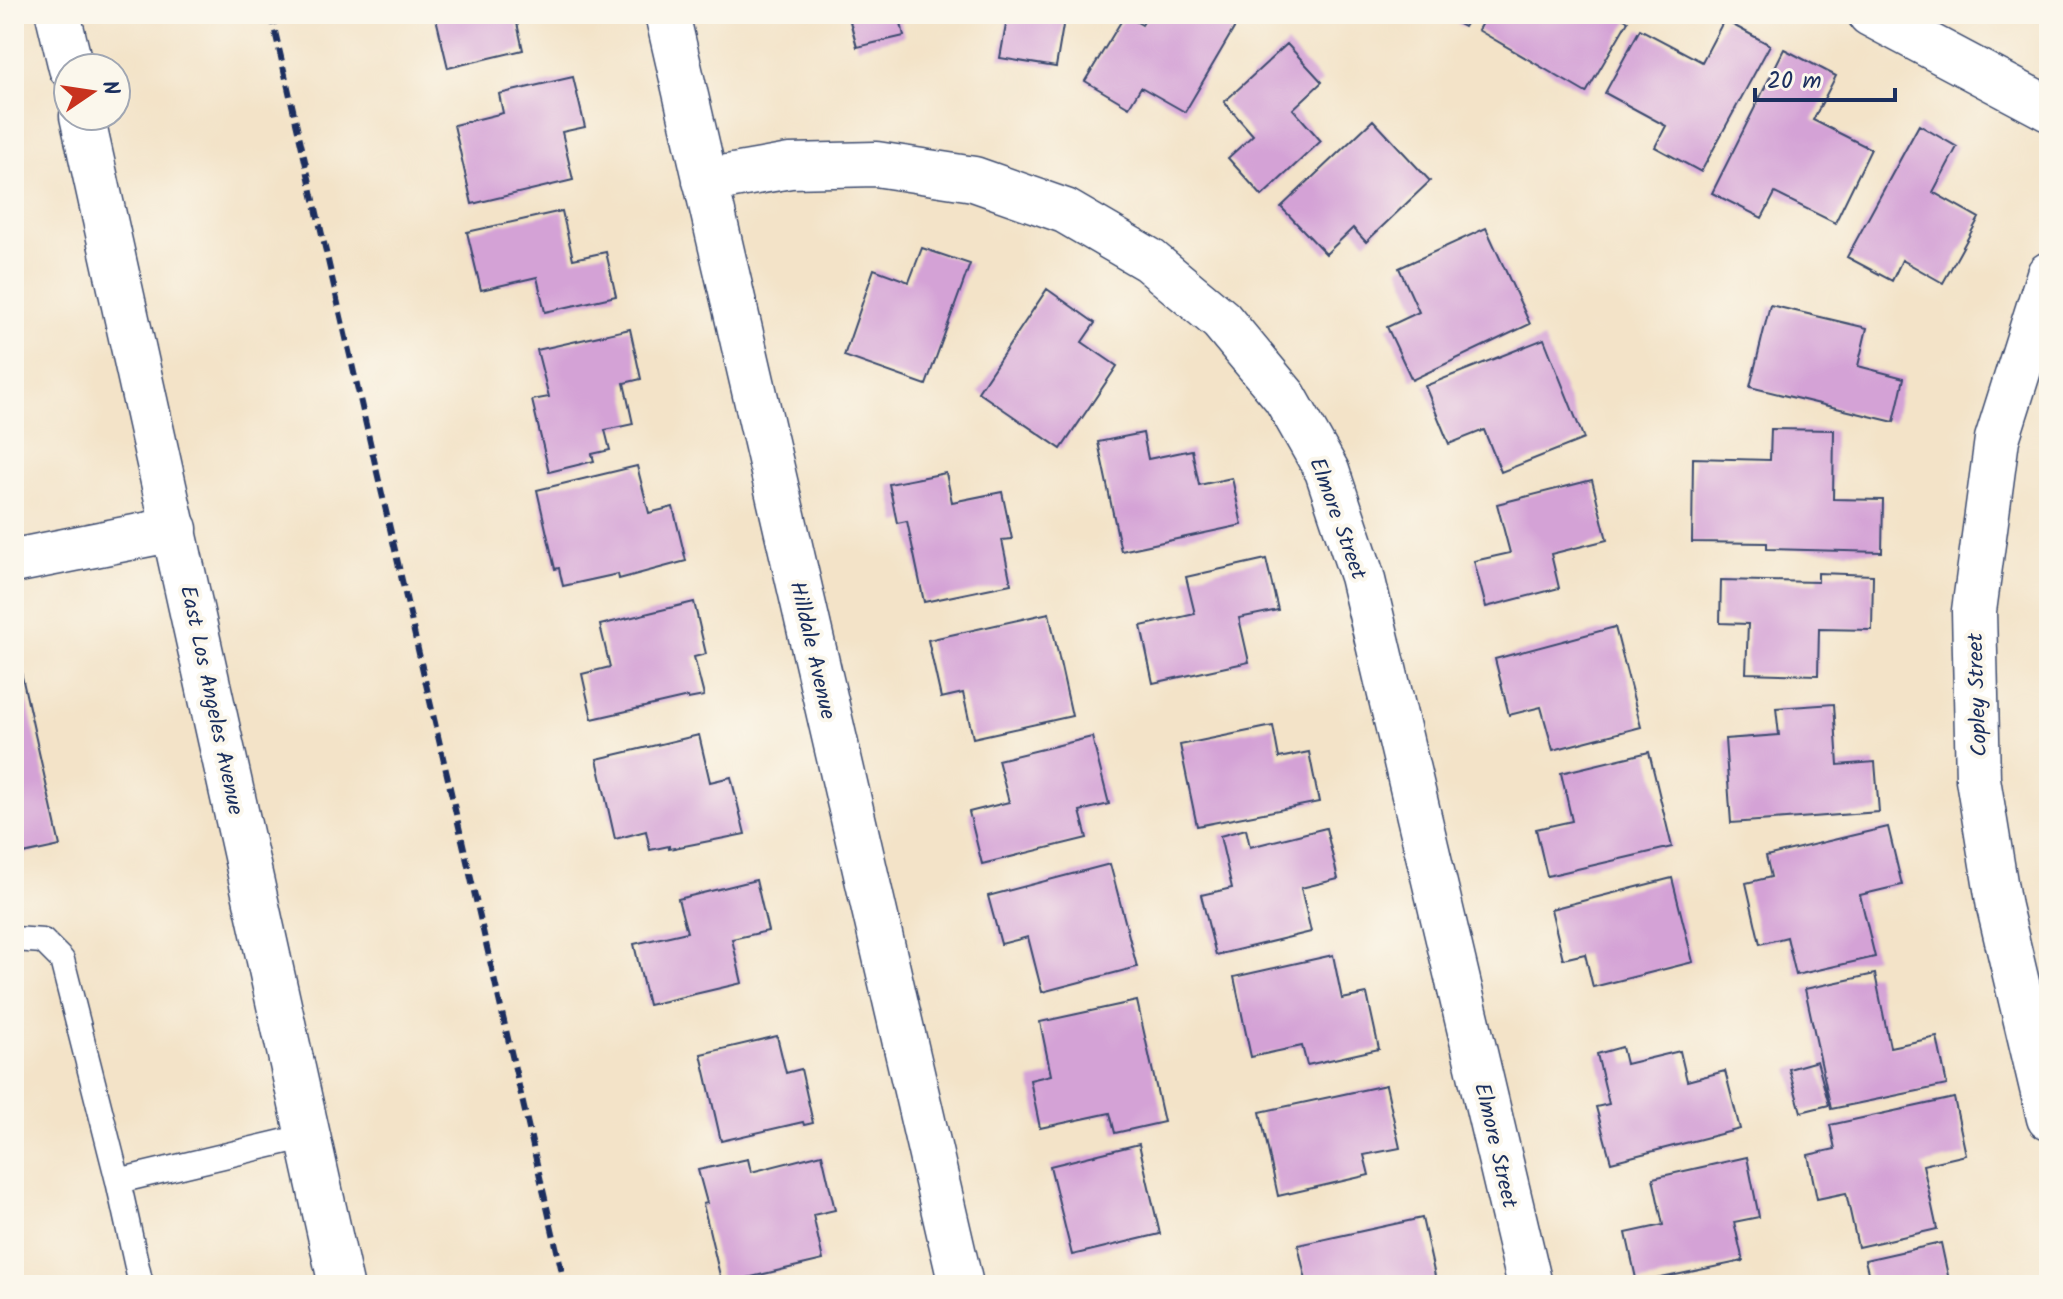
<svg xmlns="http://www.w3.org/2000/svg" width="2063" height="1299" viewBox="0 0 2063 1299" font-family="Kalam,sans-serif">
<style>
.building{fill:#d4a2d6}
.lines{fill:none;stroke-linecap:round;stroke-linejoin:round}
.lane-casing{stroke:#3b4a6e;stroke-width:27}
.street-casing{stroke:#3b4a6e;stroke-width:47}
.primary-casing{stroke:#3b4a6e;stroke-width:47}
.lane{stroke:#fff;stroke-width:24}
.street{stroke:#fff;stroke-width:44}
.primary{stroke:#fff;stroke-width:44}
.rail{stroke:#1b2f5e;stroke-width:6;stroke-dasharray:12 6;stroke-linecap:butt}
.labels{text-anchor:middle;stroke-width:8;stroke-linejoin:round;paint-order:stroke}
.street-label{font-size:22px;fill:#1b2f5e;stroke:#fbf7ec}
</style>
<rect width="100%" height="100%" fill="#fbf7ec"/>
<filter id="ink" filterUnits="userSpaceOnUse"><feTurbulence type="fractalNoise" baseFrequency=".0125" numOctaves="2"/><feDisplacementMap in="SourceGraphic" scale="16" xChannelSelector="R" yChannelSelector="G"/><feConvolveMatrix kernelMatrix="1 2 1 2 8 2 1 2 1" color-interpolation-filters="sRGB"/></filter>
<filter id="wash" filterUnits="userSpaceOnUse"><feTurbulence type="fractalNoise" baseFrequency=".006" numOctaves="4" result="noise"/><feDisplacementMap in="SourceGraphic" scale="32" xChannelSelector="R" yChannelSelector="G"/><feGaussianBlur stdDeviation="1.8" result="paint"/><feColorMatrix in="noise" values="0 0 0 0 0 0 0 0 0 0 0 0 0 0 0 0 0 1.4 0 .05"/><feComposite in="paint" operator="in"/></filter>
<g filter="url(#wash)">
<rect width="100%" height="100%" fill="#f3e3c8"/>
<g id="blocks">
<path class="building" d="M435,14h80l8,36 -75,18z
M848,14h51l5,22 -47,11z
M1008,14h57l-9,53 -56,-9z
M1149,14h69l18,11 -51,87 -44,-25 -12,20 -44,-26 40,-66 17,10z
M1440,14h32l-8,13z
M1487,14h128l13,7 -42,72 -108,-63z
M1724,20l46,25 -69,127 -46,-25 11,-21 -61,-33 35,-64 62,33z
M1287,44l35,38 -29,27 28,32 -59,55 -34,-38 25,-23 -29,-33z
M1784,49l52,27 -23,44 58,29 -36,74 -60,-30 -13,25 -50,-25z
M573,77l12,50 -23,5 11,48 -101,24 -18,-79 49,-12 -4,-19z
M1373,120l57,61 -64,61 -13,-14 -27,26 -45,-47z
M1919,125l38,22 -24,45 46,26 -36,65 -41,-23 -10,21 -45,-24z
M562,211l11,48 33,-7 10,44 -71,16 -8,-35 -56,13 -14,-58z
M1486,228l44,96 -118,56 -25,-53 32,-15 -20,-44z
M922,248l48,16 -44,121 -82,-29 30,-87 35,13z
M1047,289l48,34 -13,19 35,24 -56,83 -83,-57z
M1770,305l97,23 -9,38 46,12 -10,44 -144,-35z
M630,329l11,50 -17,4 9,41 -28,6 5,20 -18,4 2,7 -45,11 -17,-72 17,-3 -12,-47z
M1544,339l40,100 -83,33 -17,-42 -35,14 -24,-58z
M1771,429l63,1 -1,69 50,1 -1,52 -115,-3v-6l-75,-1 1,-84 77,2z
M1143,433l5,26 44,-9 7,35 33,-7 10,47 -121,26 -23,-109z
M637,466l12,47 24,-6 13,54 -67,18 -1,-5 -55,12 -4,-18 -4,1 -18,-79z
M946,473l6,29 50,-10 10,47 -10,1 9,44 -87,18 -17,-81 -10,2 -8,-39z
M1592,480l15,60 -56,14 8,34 -73,19 -12,-46 36,-8 -13,-49z
M1266,559l12,51 -39,8 10,44 -96,21 -12,-57 54,-12 -9,-37z
M1818,573l55,2 -1,55 -53,-1 -1,46 -72,-2 2,-49 -28,-1 1,-43 97,2z
M694,602l12,52 -12,3 10,39 -16,3v-2l-96,22 -10,-45 28,-7 -10,-42z
M1049,613l23,103 -99,22 -10,-45 -22,5 -13,-58z
M1615,627l26,100 -88,23 -12,-43 -32,8 -14,-56z
M21,672l39,174 -46,10v-182z
M1834,704l4,61 37,-3 4,50 -148,11 -6,-84 54,-4 -3,-27z
M1273,726l6,32 30,-6 10,50 -122,24 -17,-81z
M699,735l11,47 21,-5 14,57 -76,15v-3l-19,4 -4,-19 -31,8 -18,-80z
M1092,737l17,67 -29,7 7,27 -105,26 -13,-52 40,-10 -11,-42z
M1649,752l23,95 -125,29 -11,-47 36,-8 -11,-48z
M1888,827l14,58 -42,10 15,62 -79,18 -9,-38 -27,7 -14,-61 25,-6 -5,-21z
M1326,828l12,51 -37,9 10,44 -95,23 -15,-60 31,-7 -12,-52 26,-7 4,18z
M1110,864l27,103 -95,25 -14,-55 -27,7 -13,-48z
M1672,878l21,84 -100,25 -8,-33 -22,5 -12,-50z
M756,880l12,51 -36,8 10,44 -94,22 -14,-61 53,-12 -9,-33z
M1333,955l9,44 25,-5 12,55 -72,16 -5,-19 -51,11 -17,-80z
M1875,974l15,73 47,-10 10,48 -116,24 -26,-120z
M1137,1001l27,121 -49,11 -5,-20 -70,15 -10,-48 21,-5 -11,-53z
M777,1036l9,37 15,-4 12,54 -9,2 -1,-3 -82,19 -20,-87z
M1622,1047l4,17 54,-13 7,30 38,-10 15,58 -129,33 -15,-55 13,-3 -12,-50z
M1817,1061l12,44 -28,7 -12,-43z
M1386,1085l14,63 -36,7 5,20 -91,21 -18,-84z
M1954,1098l12,57 -43,10 14,64 -79,18 -12,-54 -29,6 -9,-44 27,-6 -5,-24z
M1139,1144l21,90 -88,21 -22,-89z
M822,1154l13,56 -22,5 10,45 -101,24 -19,-80 4,-1 -9,-33 50,-11 3,13z
M1747,1157l12,60 -25,5 9,39 -106,22 -11,-50 37,-8 -10,-47z
M1422,1218l15,67h-130l-9,-40z
M1941,1243l9,42h-79l-6,-25z"/>
</g>
</g>
<g filter="url(#ink)">
<use href="#blocks" fill-opacity="0" stroke="#3b4a6e" stroke-width="2"/>
<g class="lines">
<g class="lane-casing">
<path id="lane" d="M14,939l29,2 19,19 56,221
M141,1285l-23,-104 190,-45"/>
</g>
<g class="street-casing">
<path id="street" d="M667,14l294,1271
M1870,14l179,95
M705,181l85,-15 86,-2 98,15 91,32 84,49 72,60 64,77 42,74 35,105 168,709
M2049,274l-52,165 -23,172 4,168 21,128 50,211
M14,561l161,-32"/>
</g>
<g class="primary-casing">
<path id="primary" d="M58,14l13,54
M82,116l259,1169"/>
</g>
<use href="#lane" class="lane"/>
<use href="#street" class="street"/>
<use href="#primary" class="primary"/>
<path class="rail" d="M271,14l294,1271"/>
</g>
</g>
<g class="labels">
<g class="street-label">
<text transform="translate(1339 518) rotate(70)" y="8">Elmore Street</text>
<text transform="translate(814 650) rotate(77)" y="8">Hilldale Avenue</text>
<text transform="translate(1976 695) rotate(-92)" y="8">Copley Street</text>
<text transform="translate(213 700) rotate(78)" y="8">East Los Angeles Avenue</text>
<text transform="translate(1497 1145) rotate(77)" y="8">Elmore Street</text>
</g>
</g>
<rect width="2063" height="1299" fill="none" stroke="#fbf7ec" stroke-width="48"/>
<g transform="translate(92 92) rotate(77)"><circle r="38" fill="#fbf7ec" stroke="#a1a7b3" stroke-width="2"/>
<path d="M0-6L14 30L0 20L-14 30Z" fill="#c8321e"/>
<text y="-12" font-size="22" font-weight="bold" text-anchor="middle" fill="#1b2f5e">N</text>
</g>
<path d="M1755 88v12h140v-12" fill="none" stroke="#1b2f5e" stroke-width="4"/>
<text x="1767" y="88" font-size="24" fill="#1b2f5e" stroke="#fbf7ec" stroke-width="6" paint-order="stroke">20 m</text>
</svg>
